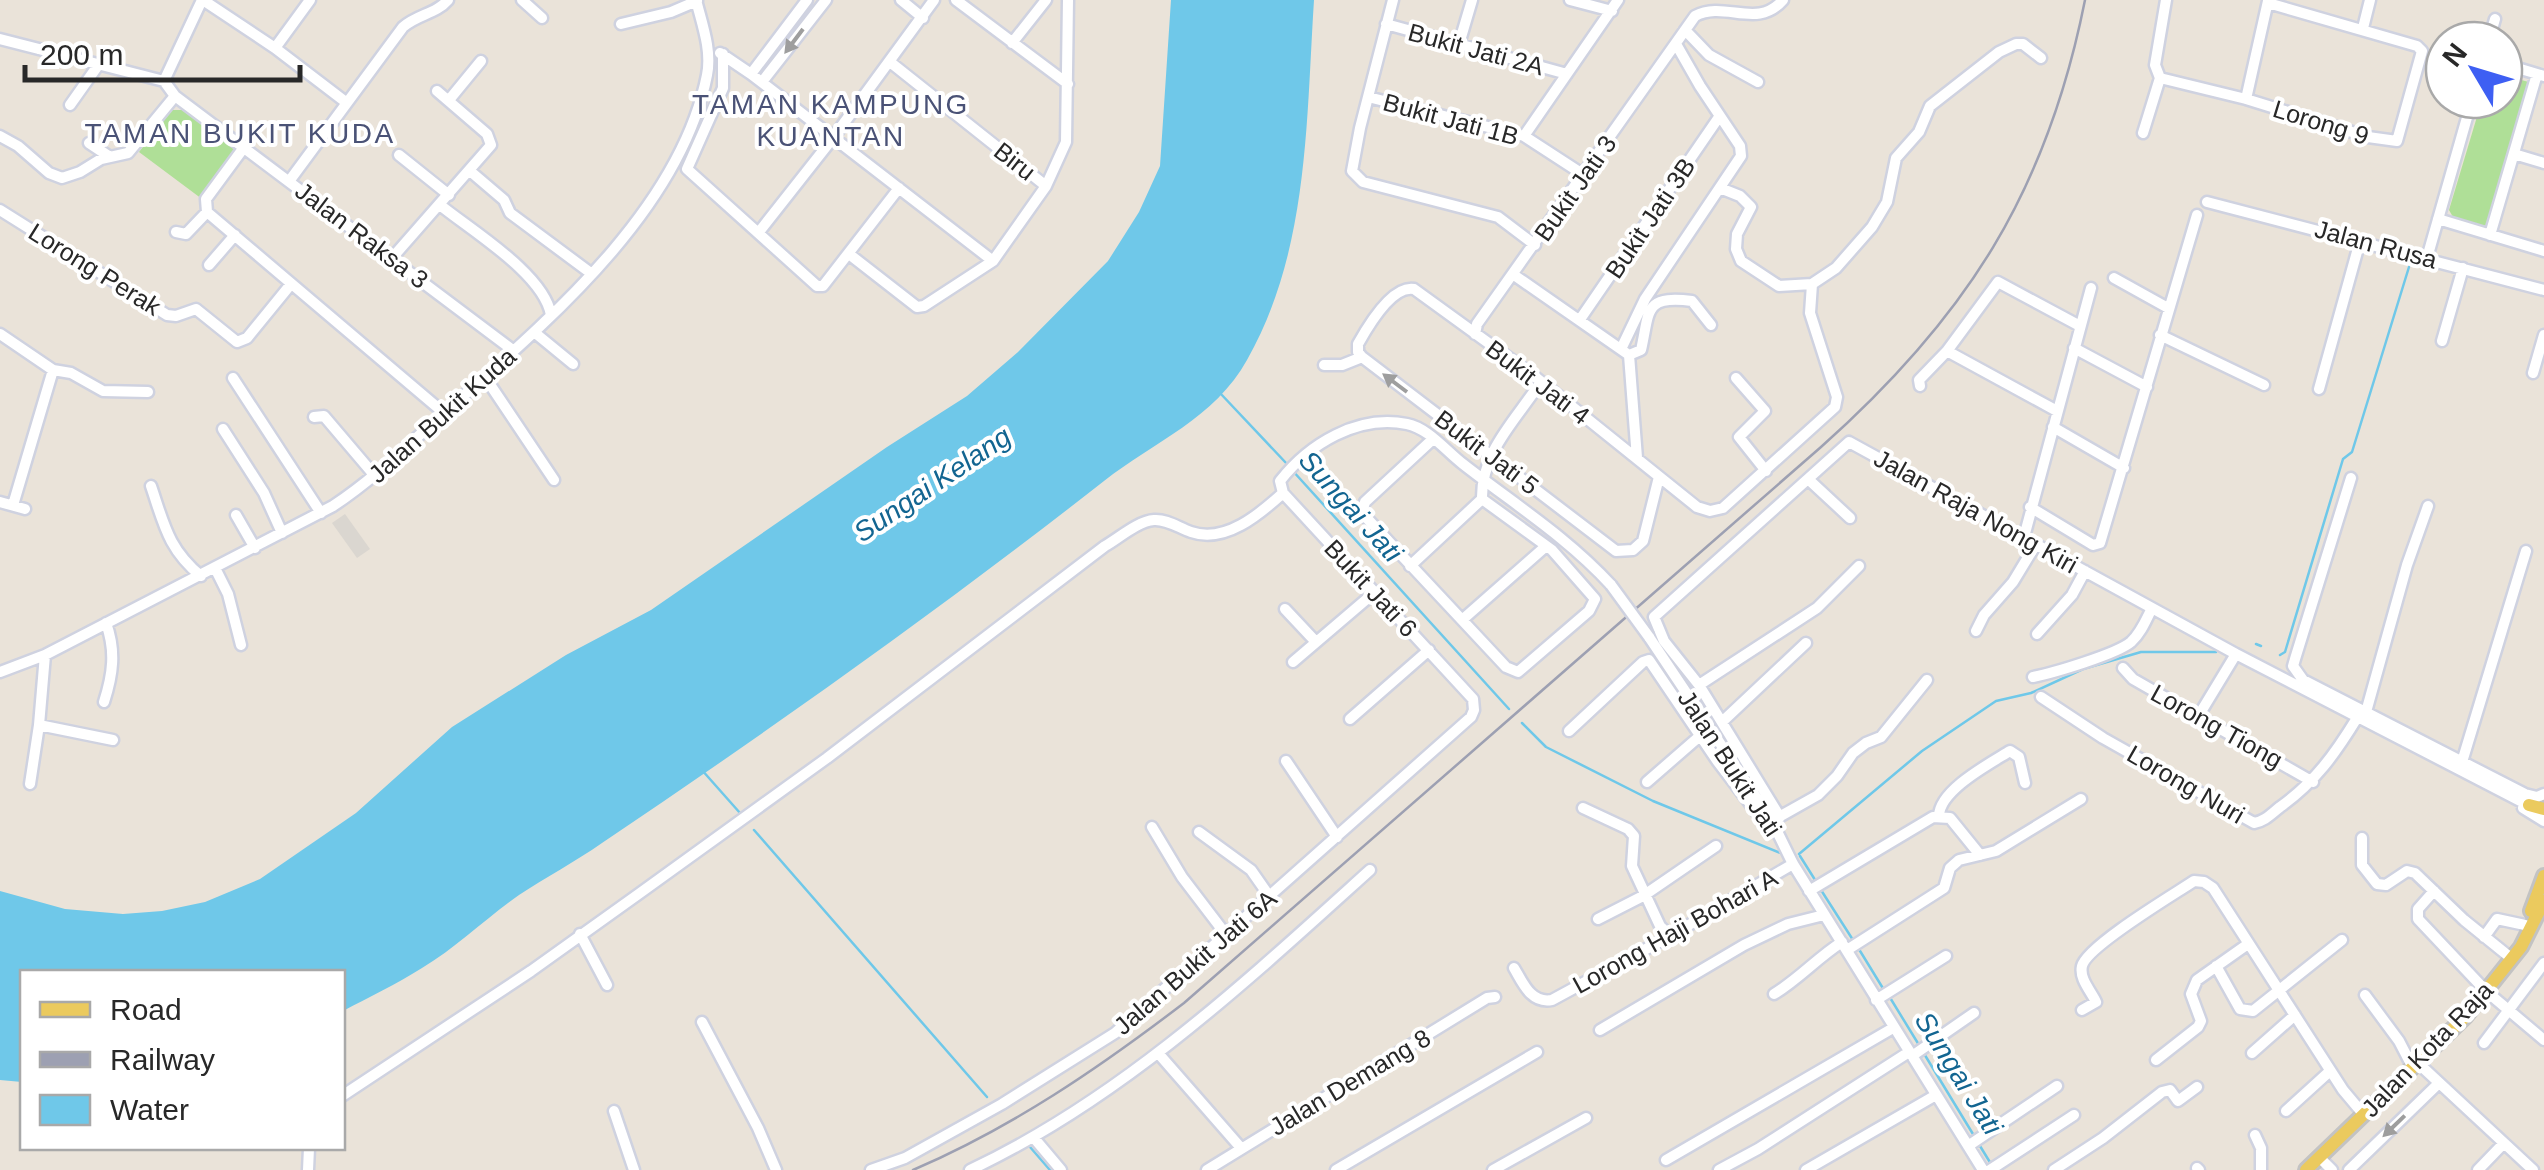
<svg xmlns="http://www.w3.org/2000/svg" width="2544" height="1170" viewBox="0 0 2544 1170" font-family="Helvetica,sans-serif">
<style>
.green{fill:#afdf97}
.plaza{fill:#dad6d0}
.water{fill:#6fc8e9}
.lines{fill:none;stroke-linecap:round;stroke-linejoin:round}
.stream{stroke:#6fc8e9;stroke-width:2.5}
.minor-casing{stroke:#cfd2e0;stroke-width:15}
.major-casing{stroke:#c3c3c3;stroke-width:18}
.minor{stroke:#fff;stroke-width:10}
.major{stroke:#ebca5e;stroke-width:12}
.rail{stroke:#9da0b2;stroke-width:2.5}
.minor-bridge-casing{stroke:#cfd2e0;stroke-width:15;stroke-linecap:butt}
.minor-bridge{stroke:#fff;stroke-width:10}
.oneway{fill:#9e9e9e}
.labels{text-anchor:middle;stroke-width:8;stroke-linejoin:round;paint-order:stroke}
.street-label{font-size:25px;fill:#282828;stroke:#fff}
.neighbourhood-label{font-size:28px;letter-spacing:2.5px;fill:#4a5276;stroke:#fff}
.water-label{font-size:28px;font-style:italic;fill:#126591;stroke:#fff}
</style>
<rect width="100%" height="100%" fill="#eae3d9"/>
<path class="green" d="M2504,75l28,8 -43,144 -36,-10 -4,-7 33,-110h22z
M172,110h10l56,40 -36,49 -63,-47z"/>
<path class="plaza" d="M345,514l25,35 -13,9 -25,-35z"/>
<path class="water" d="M1171,0h143c-8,123 -5,250 -67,360 -32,58 -93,82 -143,121 -162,127 -331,247 -502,362 -27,19 -56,34 -83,52 -33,23 -62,52 -97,73 -25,16 -53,29 -79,43l-1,-39h-320v110l-22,-2v-189l65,18 58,5 39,-3 43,-9 55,-23 96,-66 96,-86 114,-72 85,-45 236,-163 80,-51 51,-44 90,-91 31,-49 21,-46z"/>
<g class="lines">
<path class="stream" d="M1220,393l67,71
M1292,470l217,239
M2256,644l5,2
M2280,655l5,-3 58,-193 9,-7 57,-185
M1522,723l24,24 107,54 130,53
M701,769l39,44
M754,830l233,267
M1799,854l123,-103 74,-50 35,-8 52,-24 58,-17h75
M1800,856l17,27
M1821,890l32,50
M1857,946l27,44
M1889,996l30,49
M1923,1052l53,87
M1980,1146l11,18
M1030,1147l20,23"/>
<g class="minor-casing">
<path id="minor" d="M203,0l72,48 72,55
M522,0l20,18
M901,0l22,18
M956,0l112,84
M1393,0l-33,128 -8,43 11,11 135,35 37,28
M1570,0l42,11
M2166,0l-11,65 5,13 86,21 122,38 29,4 25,-90 -5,-5 -149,-43
M621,24l50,-12 26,-11
M1386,24l181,50
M2363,28l7,-28
M1685,30l24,25 49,27
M0,39l164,42 38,-81
M2489,40l6,-21
M1012,43l34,-43
M1459,44l13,-44
M275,48l35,-48
M720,53l31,21 242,187
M723,54v34l-36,81 130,117h6l76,-98
M890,62l156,124
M2504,64l40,12
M751,74l56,-74
M164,81l11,15 339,255
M762,82l64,-82
M1368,97l156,39 60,39
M2246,99l22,-98
M449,100l32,-39
M70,105l29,-41
M2143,133l17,-55
M0,136l18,10 31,27 13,5 18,-6 21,-13 27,-6 47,-57
M1524,136l94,-136
M89,143l21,14
M245,146l-39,53 1,13 237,201
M2514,154l30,9
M399,155l50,40
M470,171l34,29 6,13 82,61
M290,180l113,-153c15,-13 33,-13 45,-27
M1720,188l20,8 11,11 -14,27 -1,15 5,12 38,25 33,-2 24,-16 36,-41 15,-25 9,-44 23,-26 11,-26 69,-54 17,-8h7l18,14
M2207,202l337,88
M440,205c32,26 104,69 111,110
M0,210l167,105 9,1 20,-7 41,33 10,-4 44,-54
M2438,219l106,32
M176,232l10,2 21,-22
M759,232l74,-94 101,-138
M2490,235l47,-161
M849,254l68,53 7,-1 69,-45 53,-75 20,-44 2,-142
M392,258l99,-113 -4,-11 -50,-43
M2427,258l45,-158
M209,265l26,-30
M1514,275l115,80
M2114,278l54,30
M1581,318l138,-201
M534,332l39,32
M0,334l53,36 18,3 32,18 45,1
M1475,334l2,-10 218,-308c30,-16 62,14 88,-16
M2160,335l104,50
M2442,341l21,-73
M1622,347l23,-48 96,-143 -1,-10 -40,-60 -24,-42
M2074,348l73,39
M1947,351l110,60
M1629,355l12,-5c9,-39 2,-55 51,-49l19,24
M1629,355l8,103
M1324,365h18l20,-8
M2533,373l11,-38
M485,377l69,103
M233,378l88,135
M1736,378l29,33 -26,26 27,34
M1920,386l-1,-6 28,-29 51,-69 82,44
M2319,389l41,-148
M314,417l10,-1 51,60
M2053,427l71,41
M223,429l41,64 18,40
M1433,439l-68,63 -3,11 144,154 12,5 71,-61 6,-12 -43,-49 -70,-51
M1659,477l-16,64 -10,9 -17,1 -254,-194 -4,-5v-8c10,-18 34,-59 56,-55l120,87 163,131 13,4 13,-3 112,-101 2,-10 -27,-84 2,-29
M2351,478l-56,181 -2,7 10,14 222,114 12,3 7,-3
M1808,479l42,39
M151,486c13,38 17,63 50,90
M0,502l25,7
M13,505l40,-135
M2030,507l63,38 7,-2 97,-328
M236,515l19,33
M2024,537l67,-249
M1410,566l72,-67c-1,-47 33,-78 58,-116
M215,568l13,26 13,51
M1285,609l31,33
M1462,620l83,-73
M1976,631l8,-16 29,-33 23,-38
M2037,634l35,-39 13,-24
M1649,637l123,184 21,43 190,306
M1293,662l82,-70
M2123,668l10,11 180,103
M0,672l45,-17 288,-149c41,-27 75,-61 111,-93 99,-88 236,-201 263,-338 5,-25 -5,-51 -11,-75
M2033,677c20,-4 84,-23 98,-35 10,-9 15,-22 21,-34
M1699,685l118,-77 42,-42
M2041,697l62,41 151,85c11,-2 17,-9 26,-16 35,-25 55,-53 77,-89
M104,702c9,-28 12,-51 2,-79
M2366,712l41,-147 21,-59
M2199,715l37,-61
M1350,719l79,-69
M1723,721l83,-78
M39,725l6,-70
M1569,731l74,-69 6,-2 69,102 43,56 11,3 46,-26 19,-19 16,-23 13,-10 15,-6 46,-57
M1286,761l51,76
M2462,762l64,-211
M1647,782l54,-47
M30,784l9,-59 74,15
M1583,808l45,21 6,7 -2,30 28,60 10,10
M2523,808l21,13
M1780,817l-81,-132 -35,-44 -10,-24 195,-175 387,212 296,153
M1939,817c-1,-26 50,-53 71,-66l9,6 6,26
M1152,827l30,50 45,59
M1199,832l52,38 19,27
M2362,838v27l15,19 9,1 21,-14 8,2 49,47 47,38
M1809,891l124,-74 17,1 30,37
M2434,891l-16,18v10l68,72 58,49
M1598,919l45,-23 73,-50
M580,934l27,51
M2484,937l13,-18 28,6
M1847,950l97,-62 6,-20 9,-8 37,-9 85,-52
M2216,966l24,43 13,2 89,-71
M1514,968c9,15 17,36 38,32l118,-64 123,-72
M1774,994c25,-15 43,-36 68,-52
M2365,995l34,46 14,27
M1876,1000l70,-44
M2082,1010l14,-8c-5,-11 -17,-23 -14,-36 5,-20 91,-71 112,-85l10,1 9,6 130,202 21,25
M702,1022l56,106 18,42
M1600,1030l144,-85 44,-21 36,-9
M2484,1043l60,-80
M1158,1053l83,95
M2252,1053l43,-38
M1912,1056l62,-43
M2156,1060l42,-33 3,-6 -10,-27 6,-14 51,-36
M2418,1063l115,107
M342,1096l189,-125 109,-78 187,-135 278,-212c14,-8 33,-25 49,-26 13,-1 25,8 37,12 34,12 69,-18 92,-39
M614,1111l20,59
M2286,1111l44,-40
M2255,1135l6,13v22
M1034,1138l27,32
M1968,1146l89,-60
M2320,1158l12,12
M1666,1160l227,-132
M2197,1168l2,2
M308,1170l1,-22
M871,1170l34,-12 97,-54 113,-71 356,-316 3,-7 -1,-11 -190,-206 -3,-12c29,-37 78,-67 127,-57 21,4 39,27 56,40 51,40 104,73 148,121
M970,1170c151,-71 277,-189 400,-300
M1207,1170l280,-172 8,-1
M1336,1170l201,-118
M1493,1170l93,-52
M1719,1170l39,-21 151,-97
M1806,1170l130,-75
M1990,1170l84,-55
M2054,1170l49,-32 59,-46 8,-2 8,11 19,-14
M2349,1170l90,-87
M2478,1170l26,-27"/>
</g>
<g class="major-casing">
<path id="major" d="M2529,805l15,4
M2531,911l13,-35
M2306,1170l160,-154 55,-69 23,-46"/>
</g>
<use href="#minor" class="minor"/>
<use href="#major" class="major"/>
<path class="rail" d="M913,1170c100,-43 186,-102 271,-167l637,-556c145,-129 226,-255 264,-447"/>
<g class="minor-bridge-casing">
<path id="minor-bridge" d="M1611,585l38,52"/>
</g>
<use href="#minor-bridge" class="minor-bridge"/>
</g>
<defs><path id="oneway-solid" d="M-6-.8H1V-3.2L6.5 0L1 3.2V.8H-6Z" transform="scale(2.5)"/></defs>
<g class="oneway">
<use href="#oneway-solid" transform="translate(794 41) rotate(127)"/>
<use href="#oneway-solid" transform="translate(1395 383) rotate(-143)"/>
<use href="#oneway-solid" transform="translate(2394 1126) rotate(136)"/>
</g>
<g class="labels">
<g class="street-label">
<text transform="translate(1476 49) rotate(15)" y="9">Bukit Jati 2A</text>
<text transform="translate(1451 119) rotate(15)" y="9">Bukit Jati 1B</text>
<text transform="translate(2321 122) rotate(17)" y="9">Lorong 9</text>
<text transform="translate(1015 161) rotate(38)" y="9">Biru</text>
<text transform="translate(1575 188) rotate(-55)" y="9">Bukit Jati 3</text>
<text transform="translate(1650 218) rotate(-56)" y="9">Bukit Jati 3B</text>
<text transform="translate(362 235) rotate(37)" y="9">Jalan Raksa 3</text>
<text transform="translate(2376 244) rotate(15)" y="9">Jalan Rusa</text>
<text transform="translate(95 269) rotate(32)" y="9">Lorong Perak</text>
<text transform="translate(1538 382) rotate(37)" y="9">Bukit Jati 4</text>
<text transform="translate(442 415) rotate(-42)" y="9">Jalan Bukit Kuda</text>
<text transform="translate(1487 452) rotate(37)" y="9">Bukit Jati 5</text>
<text transform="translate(1976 511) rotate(29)" y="9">Jalan Raja Nong Kiri</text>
<text transform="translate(1371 588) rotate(47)" y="9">Bukit Jati 6</text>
<text transform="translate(2217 726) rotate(29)" y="9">Lorong Tiong</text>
<text transform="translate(1730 763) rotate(57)" y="9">Jalan Bukit Jati</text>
<text transform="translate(2186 784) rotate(30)" y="9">Lorong Nuri</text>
<text transform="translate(1675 931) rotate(-29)" y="9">Lorong Haji Bohari A</text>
<text transform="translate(1195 962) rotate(-41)" y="9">Jalan Bukit Jati 6A</text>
<text transform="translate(2427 1049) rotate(-46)" y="9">Jalan Kota Raja</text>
<text transform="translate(1350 1082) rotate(-31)" y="9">Jalan Demang 8</text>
</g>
<g class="neighbourhood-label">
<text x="831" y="114">TAMAN KAMPUNG<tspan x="831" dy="32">KUANTAN</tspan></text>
<text x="240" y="143">TAMAN BUKIT KUDA</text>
</g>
<g class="water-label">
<text transform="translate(932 484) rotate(-34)" y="10">Sungai Kelang</text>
<text transform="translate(1351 506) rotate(48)" y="10">Sungai Jati</text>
<text transform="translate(1959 1073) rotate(58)" y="10">Sungai Jati</text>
</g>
</g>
<rect x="20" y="970" width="325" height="180" fill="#ffffff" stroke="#a9a9a9" stroke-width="2.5"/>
<rect x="40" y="1002" width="50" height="15" fill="#ebca5e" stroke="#a9a9a9" stroke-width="2.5"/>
<text x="110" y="1020" font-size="30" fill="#282828">Road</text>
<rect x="40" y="1052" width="50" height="15" fill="#9da0b2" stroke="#a9a9a9" stroke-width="2.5"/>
<text x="110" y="1070" font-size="30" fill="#282828">Railway</text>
<rect x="40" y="1095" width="50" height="30" fill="#6fc8e9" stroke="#a9a9a9" stroke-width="2.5"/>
<text x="110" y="1120" font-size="30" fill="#282828">Water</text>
<g transform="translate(2474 70) rotate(308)"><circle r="48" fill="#ffffff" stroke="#a9a9a9" stroke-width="2.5"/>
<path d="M0-8L18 38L0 25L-18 38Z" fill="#3e5ff3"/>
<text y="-15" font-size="28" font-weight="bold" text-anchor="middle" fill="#282828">N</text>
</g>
<path d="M25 65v15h275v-15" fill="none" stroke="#282828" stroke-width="5"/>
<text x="40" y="65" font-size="30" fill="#282828" stroke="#ffffff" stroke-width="8" paint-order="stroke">200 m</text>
</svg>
